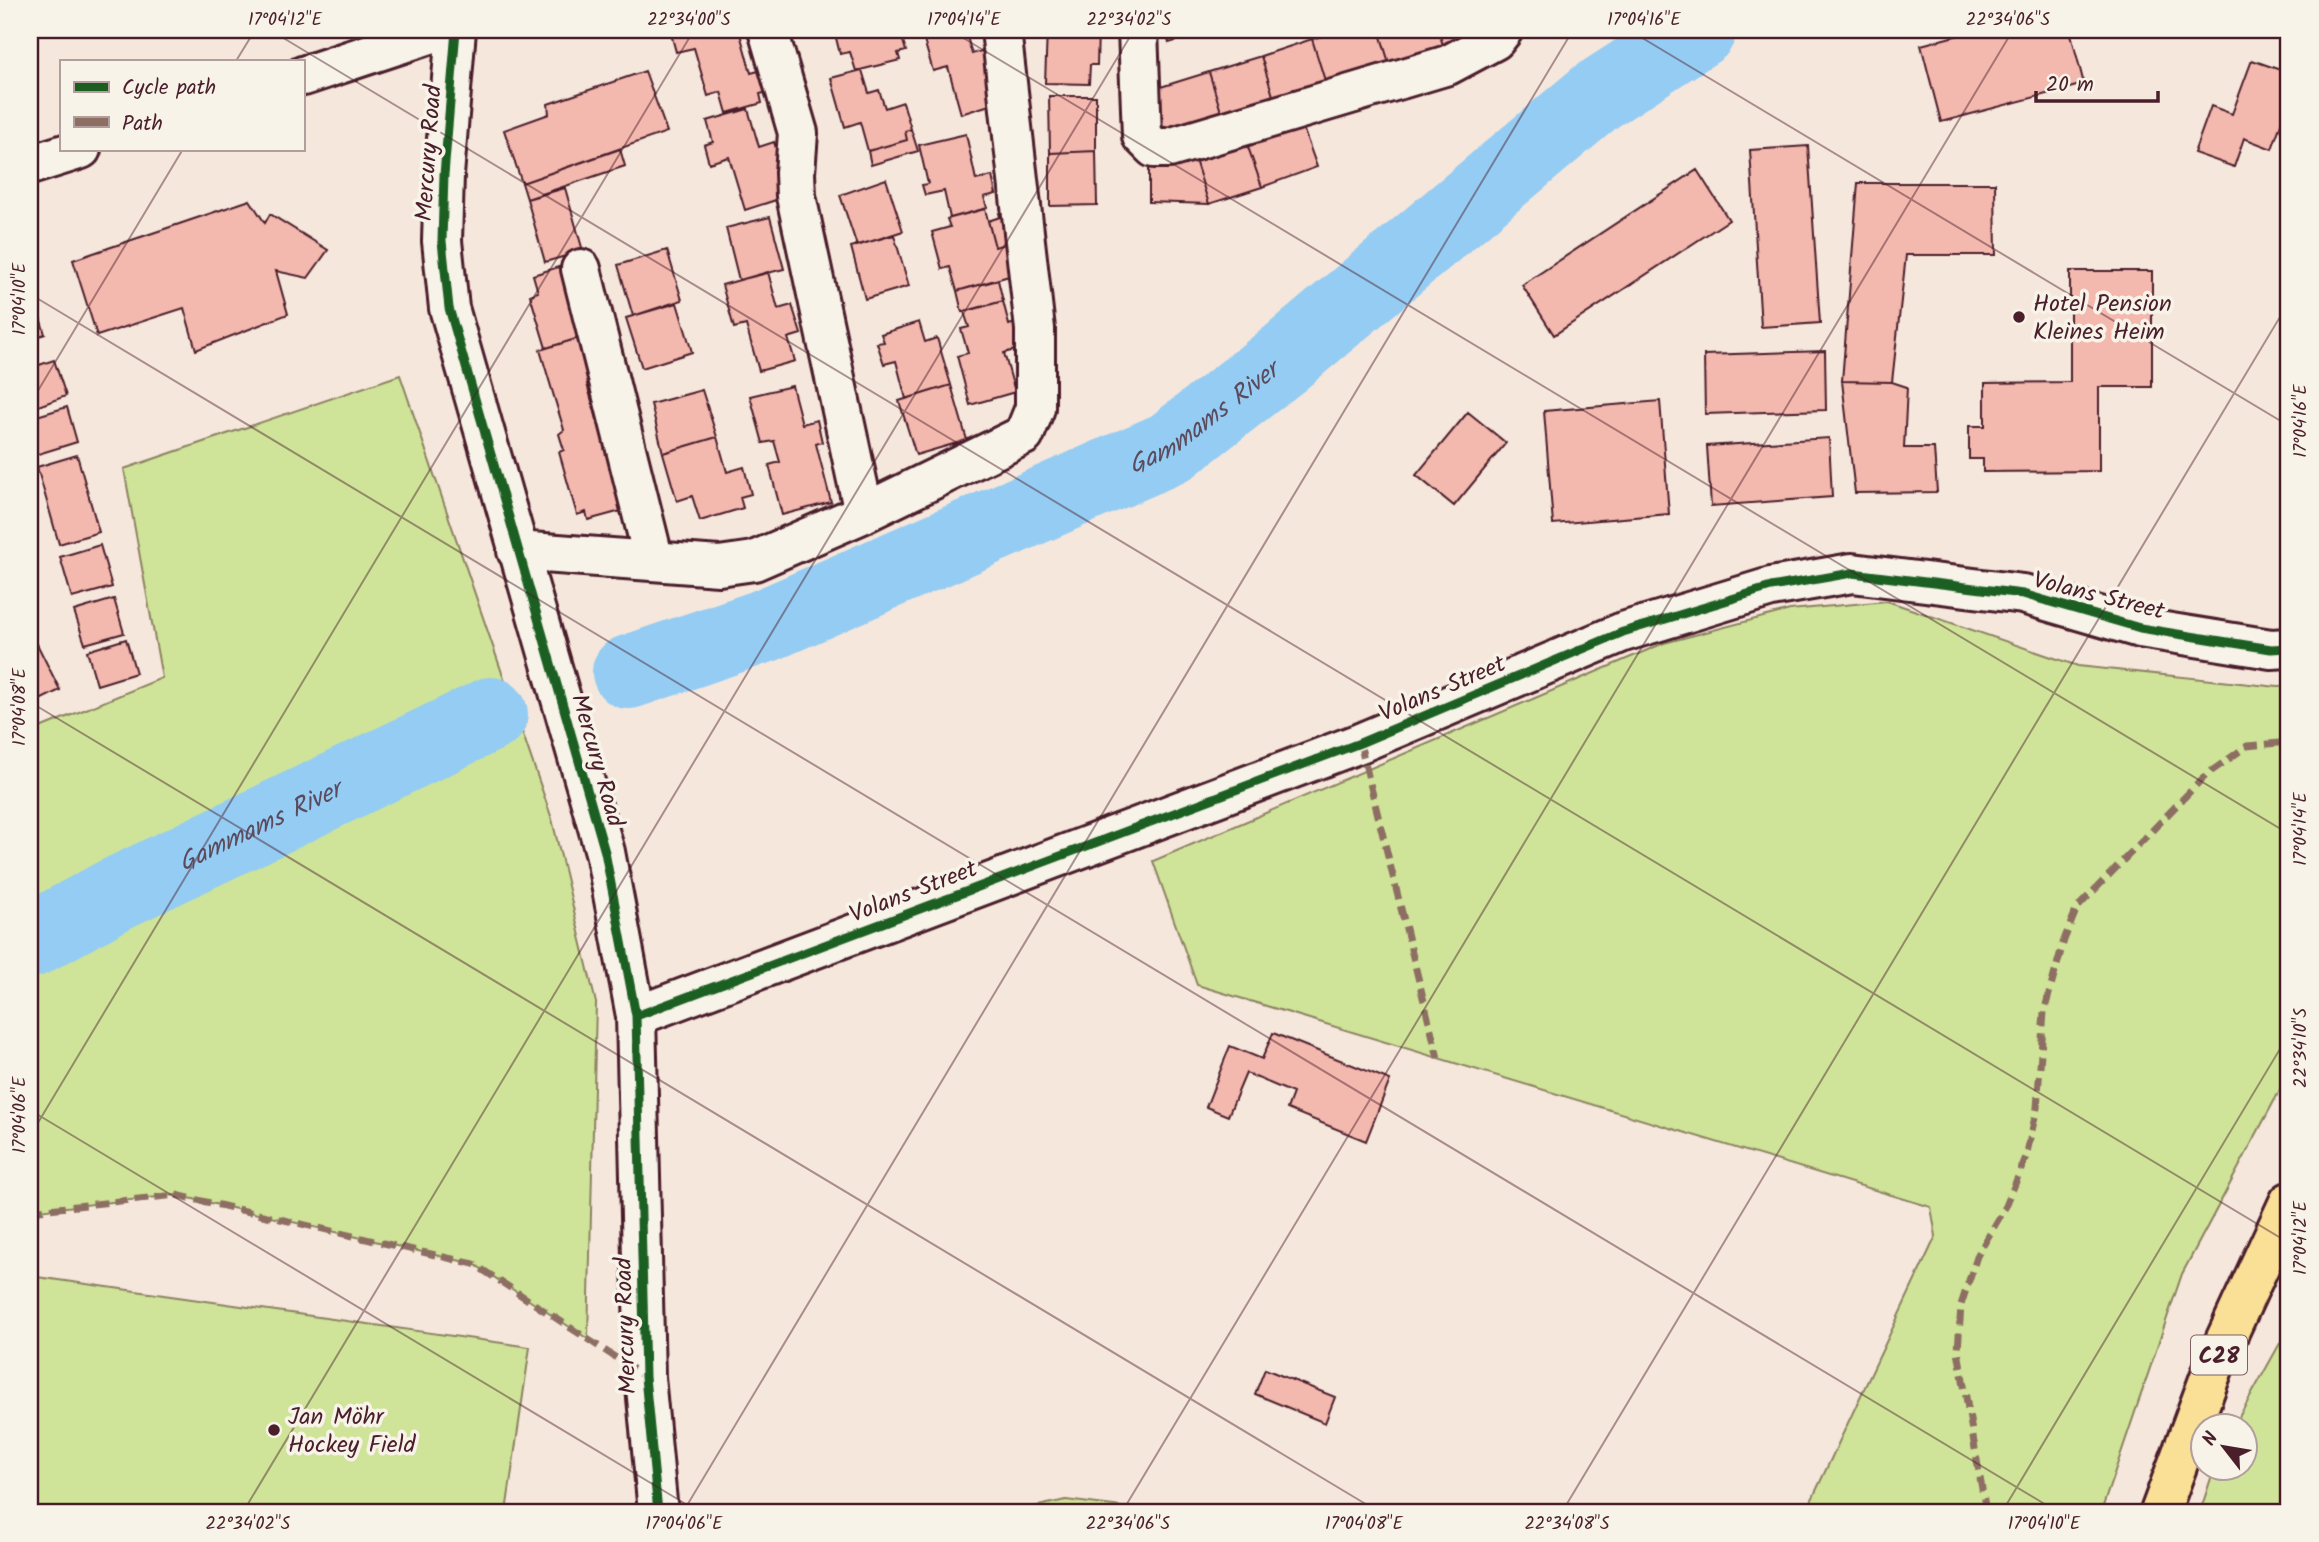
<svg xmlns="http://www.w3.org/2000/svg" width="2319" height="1542" viewBox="0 0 2319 1542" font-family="Kalam,sans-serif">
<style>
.green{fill:#cfe499;stroke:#8c8262;stroke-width:2}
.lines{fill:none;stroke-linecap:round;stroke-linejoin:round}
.river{stroke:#94ccf3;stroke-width:74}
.building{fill:#f3b8ae;stroke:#4a1f2b;stroke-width:2}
.minor-casing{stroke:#4a1f2b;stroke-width:44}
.highway-casing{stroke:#4a1f2b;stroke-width:44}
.minor{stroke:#f7f3e8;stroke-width:38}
.highway{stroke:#fadf96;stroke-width:38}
.quiet{stroke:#8d6e63;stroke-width:7;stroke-dasharray:14 7;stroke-linecap:butt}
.cycleway-casing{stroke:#f7f3e8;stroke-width:13}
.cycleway{stroke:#1b5e20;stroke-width:9}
.ticks{fill:none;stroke:#4a1f2b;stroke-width:2;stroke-opacity:0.45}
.poi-dot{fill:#4a1f2b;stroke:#f7f3e8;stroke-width:2.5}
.labels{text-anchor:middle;stroke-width:7;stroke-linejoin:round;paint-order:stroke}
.shield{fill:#f7f3e8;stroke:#7e5f64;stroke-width:2}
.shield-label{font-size:23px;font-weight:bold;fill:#4a1f2b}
.street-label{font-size:24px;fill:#4a1f2b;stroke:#f7f3e8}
.poi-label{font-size:24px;fill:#4a1f2b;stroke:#f7f3e8;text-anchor:start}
.water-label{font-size:26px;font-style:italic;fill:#5c4a5d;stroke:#f7f3e8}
.neatline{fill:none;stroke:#4a1f2b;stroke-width:2.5}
.ticks-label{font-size:18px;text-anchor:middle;fill:#4a1f2b}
</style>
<rect width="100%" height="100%" fill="#f6e7dc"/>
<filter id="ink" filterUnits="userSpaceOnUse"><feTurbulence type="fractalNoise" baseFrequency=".0143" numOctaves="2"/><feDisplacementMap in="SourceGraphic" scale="14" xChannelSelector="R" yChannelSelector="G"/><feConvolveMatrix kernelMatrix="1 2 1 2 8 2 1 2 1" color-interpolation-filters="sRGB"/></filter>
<g filter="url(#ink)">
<path class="green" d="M400,375l152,444 44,184 -8,336 -114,-75 -298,-69 -146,16v-479l132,-54 -38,-209z
M1887,601l191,65 200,21 11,-1v387l-107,201 -81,238h-295l130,-276 -5,-29 -734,-222 -44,-124 511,-218 126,-33z
M30,1276l500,71 -24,165h-476z
M2289,1327v185h-89l14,-43 32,-1v-42h-12z
M1066,1500l87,11 2,1h-145z"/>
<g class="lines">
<g class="river">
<path id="s1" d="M629,672l135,-46 406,-178 113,-88 314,-264 102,-66"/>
<path id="s2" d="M30,941l86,-47 375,-180"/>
</g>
</g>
<path class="building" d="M670,30h69l12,43 15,-4 6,22 -12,3 2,9 -35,10 -6,-21 -13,4 -14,-48 -18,4z
M834,30h66l6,21 -8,2 2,7 -44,11 -6,-19 -10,2z
M921,30h44l7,24 18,-6 6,55 -35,11 -13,-47 -15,4z
M1047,30h51l-1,35h-7l-1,19 -44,-1z
M1165,30h46l-42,13z
M1342,30h37l10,33 -63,21 -14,-45z
M1379,30h59l5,15 -54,18z
M1438,30h41l-36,15z
M1978,30h92l14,54 -143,38 -20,-77z
M1312,39l14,45 -52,15 -13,-43z
M1261,56l13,43 -52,16 -13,-43z
M2252,60l37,13v28l-17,48 -28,-11 -10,29 -40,-14 17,-47 21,8z
M862,70l7,23 10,-3 6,18 18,-6 8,27 -6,2 2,9 -39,11 -8,-29 -15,5 -14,-49z
M645,71l22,61 -145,51 -18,-53 45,-16 -1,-10z
M1209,72l13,43 -58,18 -13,-43z
M1049,96h47v55l-46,2z
M748,109l11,38 15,-5 9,28 -9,2 8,26 -37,12 -16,-53 -20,6 -5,-18 9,-3 -6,-21z
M1302,125l15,42 -55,20 -15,-43z
M911,129l7,22 -47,14 -3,-14 39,-11 -2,-9z
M966,134l10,46 16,-4 4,18 -12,3 3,11 -37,10 -6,-27 -19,4 -3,-10 6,-1 -9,-39z
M1247,144l15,43 -53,17 -14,-44z
M1808,146l12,177 -59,4 -11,-177z
M620,149l5,17 -98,33 -5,-16z
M1096,151l1,54 -47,1v-53z
M1195,160l14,44 -60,-2v-41z
M1697,170l32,50 -175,115 -32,-50z
M886,179l17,52 -46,15 -17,-51z
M1858,183h137l1,72h-90l-14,127 -50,-1z
M565,188l18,63 -38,11 -18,-63z
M250,200l15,23 5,-9 58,36 -20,28 -32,-7 12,43 -92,36 -12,-42 -87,28 -24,-76z
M985,209l10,38 13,-4 8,31 -59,17 -7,-24 -8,2 -10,-37 18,-5 -3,-8z
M1012,209l8,30 -25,8 -7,-26 12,-4 -1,-4z
M770,217l14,52 -45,11 -13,-52z
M894,235l15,51 -44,13 -14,-52z
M667,250l15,50 -49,16 -15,-51z
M568,264l11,74 -33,10 -16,-53 8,-3 -5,-17z
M2070,271h82v116h-53v84l-116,1v-13h-14v-33h16v-43l85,-1z
M768,272l10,37 14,-4 9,29 -13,4 7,23 -36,10 -13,-46 -12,3 -12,-43z
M998,280l5,21 -41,11 -5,-21z
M1003,301l6,24 6,-2 7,25 -18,5 11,39 -45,13 -13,-49 11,-3 -7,-24 8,-2 -5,-15z
M677,303l15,49 -50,16 -16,-50z
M39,314l6,20 -15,5v-22z
M919,322l6,20 12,-4 14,47 -45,14 -10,-38 -12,3 -7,-21 7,-1 -3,-8z
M579,338l12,45 -4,1 23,81 22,43 -44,12 -2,-8 -9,3 -18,-63 5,-2 -5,-16 5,-4 -24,-80z
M1825,351l1,59 -121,4 -1,-59z
M54,360l12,36 -36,13v-41z
M1842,381l50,1 15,5 -3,61h30l3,44 -82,1z
M951,385l16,55 -51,15 -17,-54z
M792,386l10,38 15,-4 5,22 -6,2 15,58 -49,13 -13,-50 11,-3 -6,-21 -11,2 -13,-47z
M702,390l15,47 -54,16 -12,-49z
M1660,401l9,113 -116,10 -9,-113z
M67,407l10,35 -42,13 -5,-16v-21z
M1468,412l38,31 -52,63 -38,-31z
M717,437l10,35 17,-5 7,27 -11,3 3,11 -43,13 -8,-25 -15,5 -14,-48z
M1829,438l3,59 -121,9 -4,-60z
M77,455l22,77 -40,12 -22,-77z
M100,545l12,42 -40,11 -12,-41z
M114,599l10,34 -39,11 -11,-33z
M30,630l30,60 -30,15z
M126,639l10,34 -39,12 -10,-34z
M1273,1033l117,47 -24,61 -79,-32 6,-16 -47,-20 -18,43 -22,-9 24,-61 32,13z
M1265,1369l70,28 -10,26 -70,-29z"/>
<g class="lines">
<g class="minor-casing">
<path id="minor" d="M456,30l-12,145 -2,66 7,67 156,544 31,164 9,361 13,135
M768,30l30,103 -3,40 1,23 68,317
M1138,30l4,106 12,12h15l279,-83 47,-25 8,-10
M303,76l139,-46
M30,165l51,-16
M581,269l73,292
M517,551l202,15 35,-5 110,-48 160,-78 11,-27v-79l-34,-299
M636,1016l724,-273 263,-111 148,-45 81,-14 171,21 117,34 131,21 18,-1"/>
</g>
<g class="highway-casing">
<path id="highway" d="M2160,1512l57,-154 72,-156"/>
</g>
<use href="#minor" class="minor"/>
<use href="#highway" class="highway"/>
<path class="quiet" d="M1360,743l78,315
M30,1211l146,-16 298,69 171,113
M1986,1512l-28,-161 3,-46 16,-49 29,-50 20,-49 11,-49 7,-96 20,-72 13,-32 129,-133 41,-29 42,-4"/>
<g class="cycleway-casing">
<path id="cycleway" d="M456,30l-12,145 -2,66 7,67 156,544 31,164 9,361 13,135
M636,1016l724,-273 263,-111 148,-45 81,-14 171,21 117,34 131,21 18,-1"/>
</g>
<use href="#cycleway" class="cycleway"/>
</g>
</g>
<path class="ticks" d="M270,30l2019,1213M950,30l1339,804M1629,30l660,396M236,61l19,-31M30,294l2028,1218M30,404l153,-255M30,702l1349,810M30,1110l669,402M30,1136l664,-1106M243,1512l891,-1482M683,1512l890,-1482M1122,1512l891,-1482M1562,1512l727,-1210M2002,1512l287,-478"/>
<g class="poi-dot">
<circle cx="2019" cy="317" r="7"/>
<circle cx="274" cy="1430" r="7"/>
</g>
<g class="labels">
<rect class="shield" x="2191" y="1335.5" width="56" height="39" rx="5"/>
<g class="shield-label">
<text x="2219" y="1363">C28</text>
</g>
<g class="street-label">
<text transform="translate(428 153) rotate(-86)" y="8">Mercury Road</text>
<text transform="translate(2099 595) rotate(14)" y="8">Volans Street</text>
<text transform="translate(1442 688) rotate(-23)" y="8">Volans Street</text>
<text transform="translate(598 760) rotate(74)" y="8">Mercury Road</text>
<text transform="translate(913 891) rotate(-21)" y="8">Volans Street</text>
<text transform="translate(625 1326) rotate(-92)" y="8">Mercury Road</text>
</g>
<g class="poi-label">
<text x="2033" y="311">Hotel Pension<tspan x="2033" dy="28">Kleines Heim</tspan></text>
<text x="288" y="1424">Jan Möhr<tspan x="288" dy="28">Hockey Field</tspan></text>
</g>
<g class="water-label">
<text dy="9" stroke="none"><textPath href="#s1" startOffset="630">Gammams River</textPath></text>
<text dy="9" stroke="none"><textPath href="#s2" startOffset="257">Gammams River</textPath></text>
</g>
</g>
<rect width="2319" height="1542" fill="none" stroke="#f7f3e8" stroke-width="77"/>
<rect x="60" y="60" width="245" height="91" fill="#f7f3e8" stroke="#b29e9c" stroke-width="2"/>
<rect x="74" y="82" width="35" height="10" fill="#1b5e20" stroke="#b29e9c" stroke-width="2"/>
<text x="122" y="94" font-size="21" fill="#4a1f2b">Cycle path</text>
<rect x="74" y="117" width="35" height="10" fill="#8d6e63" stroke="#b29e9c" stroke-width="2"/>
<text x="122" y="130" font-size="21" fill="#4a1f2b">Path</text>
<g transform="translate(2224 1447) rotate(301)"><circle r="33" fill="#f7f3e8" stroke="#b29e9c" stroke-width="2"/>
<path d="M0-5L12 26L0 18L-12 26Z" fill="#4a1f2b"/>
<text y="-10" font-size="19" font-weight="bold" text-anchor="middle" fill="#4a1f2b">N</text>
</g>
<path d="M2036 91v10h122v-10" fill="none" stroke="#4a1f2b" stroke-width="3.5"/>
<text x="2046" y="91" font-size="21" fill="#4a1f2b" stroke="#f7f3e8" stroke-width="5" paint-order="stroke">20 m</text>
<rect x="38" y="38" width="2242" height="1466" class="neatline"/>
<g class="ticks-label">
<text x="285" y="25">17°04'12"E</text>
<text x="689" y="25">22°34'00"S</text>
<text x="964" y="25">17°04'14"E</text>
<text x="1129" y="25">22°34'02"S</text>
<text x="1644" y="25">17°04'16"E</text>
<text x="2008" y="25">22°34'06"S</text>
<text transform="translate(19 299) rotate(-90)" y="6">17°04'10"E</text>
<text transform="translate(2300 421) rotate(-90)" y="6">17°04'16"E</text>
<text transform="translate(19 707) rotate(-90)" y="6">17°04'08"E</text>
<text transform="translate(2300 829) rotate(-90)" y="6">17°04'14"E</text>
<text transform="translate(2300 1048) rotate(-90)" y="6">22°34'10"S</text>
<text transform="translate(19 1115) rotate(-90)" y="6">17°04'06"E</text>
<text transform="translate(2300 1238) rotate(-90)" y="6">17°04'12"E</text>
<text x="248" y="1529">22°34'02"S</text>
<text x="684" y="1529">17°04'06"E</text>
<text x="1128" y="1529">22°34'06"S</text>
<text x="1364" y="1529">17°04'08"E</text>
<text x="1567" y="1529">22°34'08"S</text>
<text x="2044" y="1529">17°04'10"E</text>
</g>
</svg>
